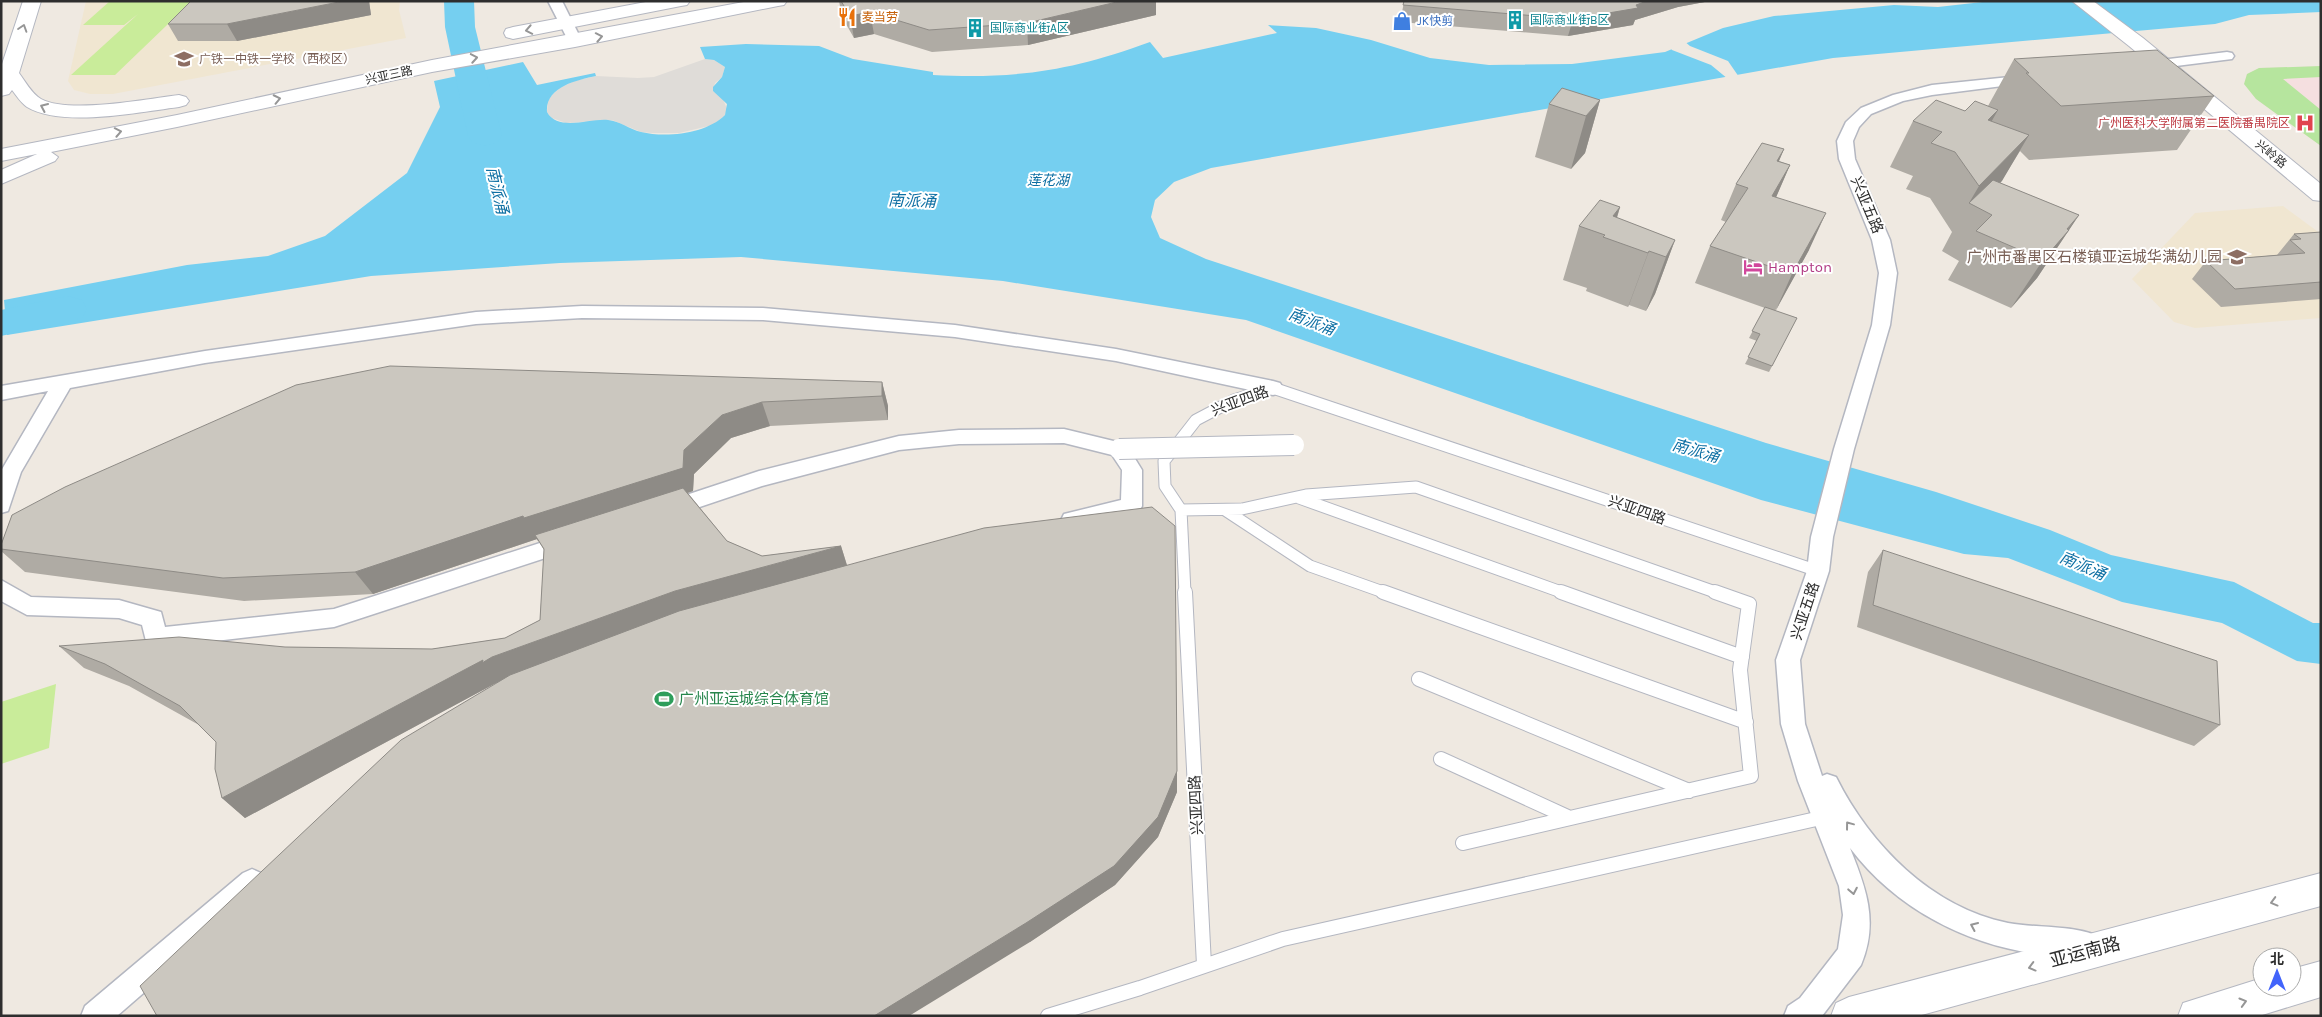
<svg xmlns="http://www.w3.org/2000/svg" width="2322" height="1017" viewBox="0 0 2322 1017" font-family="Karla,'Noto Sans SC',sans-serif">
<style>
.education{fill:#f0e6d1}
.medical{fill:#f5dfe0}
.green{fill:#b6e59e}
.pitch{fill:#c9ec9a}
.plaza{fill:#dfdcd8}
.water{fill:#75cff0}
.pier{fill:#efe9e1}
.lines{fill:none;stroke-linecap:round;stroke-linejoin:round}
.river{fill:#75cff0;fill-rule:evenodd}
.lane-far1-casing{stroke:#b4b7c1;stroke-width:13}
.lane-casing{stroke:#b4b7c1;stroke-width:16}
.street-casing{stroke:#b4b7c1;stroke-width:3}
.secondary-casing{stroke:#b4b7c1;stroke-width:2}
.lane-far1{stroke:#fff;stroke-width:11}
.lane{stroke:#fff;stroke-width:14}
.street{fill:#fff;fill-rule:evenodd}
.secondary{fill:#fff;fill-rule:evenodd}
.street-bridge-casing{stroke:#b4b7c1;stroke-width:22;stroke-linecap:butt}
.street-bridge{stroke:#fff;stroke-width:20}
.wall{fill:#afaba4}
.shaded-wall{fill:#8e8b86}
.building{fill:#cbc7bf;stroke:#8e8b86}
.oneway{stroke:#969696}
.labels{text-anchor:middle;stroke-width:4;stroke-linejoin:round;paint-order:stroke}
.far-food-label{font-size:12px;fill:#c56008;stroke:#fff;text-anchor:start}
.far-culture-label{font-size:12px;fill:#0d838f;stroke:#fff;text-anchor:start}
.far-shop-label{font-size:12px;fill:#366cbe;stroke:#fff;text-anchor:start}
.far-education-label{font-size:12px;fill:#785e54;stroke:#fff;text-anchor:start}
.far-street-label{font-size:12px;fill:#2e2e2e;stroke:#fff}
.far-health-label{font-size:12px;fill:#be3a42;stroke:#fff;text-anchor:end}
.far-water-label{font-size:14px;font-style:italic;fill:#0d6fa3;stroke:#fff}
.street-label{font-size:15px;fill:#2e2e2e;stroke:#fff}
.education-label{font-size:15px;fill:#785e54;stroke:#fff;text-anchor:end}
.hotel-label{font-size:15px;fill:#b23c85;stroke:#fff;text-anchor:start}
.leisure-label{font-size:15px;fill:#27864d;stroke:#fff;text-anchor:start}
.water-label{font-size:16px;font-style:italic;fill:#0d6fa3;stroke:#fff}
.near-street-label{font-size:18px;fill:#2e2e2e;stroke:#fff}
</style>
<rect width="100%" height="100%" fill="#efe9e1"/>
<path class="education" d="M86,1h314l-1,9 7,28 -293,56h-23l-16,-4 -6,-9z
M2283,206l38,28v84l-126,10 -21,-6 -42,-43 63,-66z"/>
<path class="medical" d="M2321,66v80l-65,-47 -12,-15 3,-10 12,-6z"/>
<path class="green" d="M2321,66v11l-38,2 38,31v36l-65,-47 -12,-15 3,-10 12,-6z"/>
<path class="pitch" d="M110,1h82l-77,74h-44l67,-61 -14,11h-41z
M56,684l-7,64 -48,16v-62z"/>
<path class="plaza" d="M705,59l9,1 11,7 -3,10 -7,6 -2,8 10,8 4,10 -2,6 -12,10 -34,8h-27l-11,-1 -29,-12 -46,3 -14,-5 -5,-6 1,-11 4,-6 8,-7 14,-7 22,-5 42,2 16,-1z"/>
<path class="water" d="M1991,1h330v11l-72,3 -34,9 -382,34 -622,110 -37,14 -19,18 -4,17 9,21 46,21 560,184 170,49 114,38 61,25 123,27 79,41h8v41l-24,-3 -75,-38 -100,-21 -114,-44 -44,-4 -203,-54 -515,-180 -243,-39 -262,-24 -181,6 -189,13 -364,59 -3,-35 183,-35 81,-9 57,-20 82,-63 33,-66 -6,-26 89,-19 14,23 58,-12 1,3c-19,4 -51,11 -49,36 11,20 43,6 61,8 12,1 21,9 33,12 25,6 65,2 84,-17l2,-11 -14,-13v-4l9,-10 3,-10 -11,-7 -9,-1 -5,-12 46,-3 73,2 34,13 80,13v3c84,4 138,-4 217,-33l13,16 114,-25 -9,-8 48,3 55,12 59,18 59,7 83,-1 93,-12 58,-24 51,-12 120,-11 44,2z"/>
<path class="pier" d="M1684,41l6,5 38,15 11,16 -11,2 -17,-14 -39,-15 -2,-3z"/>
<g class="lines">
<path class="river" d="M444,1h30l1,26 27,109 -5,7 -12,3 -12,-3 -5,-7 -23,-109z
M68,296l14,4 5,9 -5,9 -81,18v-26z"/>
<g class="lane-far1-casing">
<path id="lane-far1" d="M1299,498l265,95
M1181,510l61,-1 64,-14 110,-8 302,106
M1225,510l85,56 76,27
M1185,593l-4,-83 -16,-24 -1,-25 32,-41 38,-20 39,-12 545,183"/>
</g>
<g class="lane-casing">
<path id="lane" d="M1185,592l19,373
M1383,592l363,130
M1561,592l181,65
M1419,679l270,112
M1441,759l129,59
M1463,843l288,-67 -11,-106 9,-66 -34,-12
M1048,1016l92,-28 143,-49 542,-122"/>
</g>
<g class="street-casing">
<path id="street" d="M548,1h14l20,40 -2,3h-10z
M2227,52l5,1 2,3 -2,3 -88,11 -7,-4 7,-4z
M2029,75l7,4 -2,3 -102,13 -29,6 -32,13 -12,13 -6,14 2,18 35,81 7,33 -7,52 -36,124 -21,88 -4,34 -29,89 5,64 17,52 5,-2 9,3c34,68 95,130 172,146 27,5 62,2 87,12l4,10 -4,10c-16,6 -33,2 -49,0 -76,-8 -149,-45 -196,-107 16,40 29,74 11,117l-39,51h-38l4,-10 12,-8 38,-49 5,-34 -4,-29 -41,-105 -17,-57 -5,-64 31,-89 4,-34 23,-88 38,-124 7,-52 -7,-33 -33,-81 -2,-18 9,-19 15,-14 32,-13 39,-10z
M582,306l181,2 192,17 161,24 157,32 7,2 3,5 -3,5 -7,2 -157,-34 -161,-24 -192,-17 -181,-2 -106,6 -271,39 -135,25 -49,84 -13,39 -7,2v-42l47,-80 -47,9v-14l204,-35 271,-39z
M1064,429l62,15 16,26v36l-3,6 -67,16 -8,-2 -3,-6 3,-6 57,-14 1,-30 -10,-15 -48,-12 -105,1 -60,6 -137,36 -95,32 -8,-2 -3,-6 3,-6 100,-33 140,-35 60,-6z
M571,533l8,2 3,6 -3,6 -245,80 -179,21 -8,-3 -5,-20 -23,-7 -92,-3 -26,-14v-21l30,17 88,3 42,12 4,15 169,-18z
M252,869l9,4 4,9 -4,9 -144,125h-36l4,-10 158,-133z"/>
</g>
<g class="secondary-casing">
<path id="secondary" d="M23,1h18l-22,72c6,8 13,21 22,26 28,15 105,0 138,-4l7,2 3,4 -3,4 -7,2c-40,5 -117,21 -152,0 -6,-4 -11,-12 -15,-17l-3,4 -8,2v-29z
M651,1h39l-3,4 -6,1 -168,33 -7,-2 -2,-4 2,-4 7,-2z
M749,1h38l-3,4 -6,1 -203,41 -143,25 -255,55 -126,25 7,5 -3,4 -54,23v-14l36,-16 -36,7v-12l176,-34 255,-55z
M2072,1h21l50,37 178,146v17l-8,-1 -184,-154z
M2321,873v33l-403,110h-87l5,-13 13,-6z
M2321,961v36l-62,19h-81l5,-13 79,-25v9h30v-18z"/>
</g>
<use href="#lane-far1" class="lane-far1"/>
<use href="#lane" class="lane"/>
<use href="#street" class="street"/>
<use href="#secondary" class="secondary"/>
<g class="street-bridge-casing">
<path id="street-bridge" d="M1119,449l175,-4"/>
</g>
<use href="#street-bridge" class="street-bridge"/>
</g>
<path class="wall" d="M191,1h178l2,14 -134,26h-59l-10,-17z
M839,1h317v14l-128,30 -96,7 -58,-18 -20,4 -12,-21z
M1400,1h310l-32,6 -43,13 -2,5 -65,11 -168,-14 4,-20z
M2014,59l200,37 -37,54 -148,10 -9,-9 -20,32 79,32 -42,63 -26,30 -63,-28 11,-19 -17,-10 10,-19 -22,-34 -24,-9 7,-13 -23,-9 23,-46 75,-15z
M1600,100l-15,53 -14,16 -36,-12 14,-53z
M1784,149l-5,12 11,4 -14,32 33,53 -34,61 22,7 -28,54 -24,-8 12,-23 -8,-3 16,-30 -70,-25 15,-37 16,-24 -5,-2 15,-36z
M1620,207l-3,11 58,22 -20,54 -9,17 -17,-6 -1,2 -42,-16 1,-3 -24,-8 16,-54z
M2321,232v67l-100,8 -29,-28 14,-18 71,-6 17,-21z
M882,382l6,24v14l-118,6 -39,12 -37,36 -1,17 -5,2 39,48 35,15 79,-10 6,19 330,227 -19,45 -43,48 -85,57 -534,-259 -251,135 -23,-20 -6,-56 -17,-17 -70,-39 -45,-18 -25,-22 226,1 147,2 73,-11 35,-18 4,-70 -7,-11 -164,55 -129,7 -219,-29 -24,-21v-6l11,-30z
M1883,550l337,175 -26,21 -337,-119 11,-55z"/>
<path class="shaded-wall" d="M344,1h25l2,14 -134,26 -10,-17z
M1121,1h35v14l-128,30 -1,-22z
M1647,1h63l-32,6 -43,13 -2,5 -65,11 5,-17z
M870,12l4,22 -20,4 -4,-22z
M1600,100l-15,53 -14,16 15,-53z
M1998,110l-26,46 16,-36z
M2029,135l-27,46 -25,26 -8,-4 10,-17z
M1784,149l-16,37 9,-25z
M1790,165l-16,37 -2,-6z
M1620,207l-10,32 3,-23z
M1826,213l-17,37 -34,62 17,-38z
M2079,215l-42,63 -26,30 32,-48z
M1675,240l-20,54 -9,17 20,-54z
M1649,251l-20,54 -1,2 20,-54z
M882,382l6,24v14l-6,-24z
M762,402l8,24 -39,12 -37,36 -1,17 -155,50 -14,-23 160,-68 38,-35z
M523,516l14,23 -164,55 -18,-22z
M841,546l7,23 -352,114 -251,135 -23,-20 261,-138 9,-3 183,-66z
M1177,771v21l-19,45 -43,48 -85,57 -121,74h-35z"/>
<path class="building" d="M191,1h153l-117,23h-59z
M841,1h280l-94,22 -98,7 -59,-18 -20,4z
M1404,1h243l-11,4 2,3 -65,11 -170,-14z
M2157,50l57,46 -153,10 -35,-33h3l-15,-14z
M1562,88l38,12 -14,16 -37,-12z
M1936,100l29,11 10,-10 23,9 -10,10 41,15 -50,51 -24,-34 -24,-9 11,-11 -29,-11z
M1762,143l22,6 -7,12 13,4 -18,31 54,17 -34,61 -82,-28 38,-58 -12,-4z
M1993,180l86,35 -12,14 2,1 -26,30 -67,-29 16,-16 -23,-12z
M1600,200l20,7 -7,9 62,24 -9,17 -17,-6 -1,2 -45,-16 2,-2 -26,-9z
M2321,232v50l-86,7 -29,-28 99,-8 -15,-13 11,-1 -7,-5z
M1765,307l32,11 -25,48 -24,-9 12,-23 -8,-3z
M390,366l492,16v14l-120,6 -40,13 -38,35 -1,18 -159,50 -1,-2 -168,56 -132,6 -222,-29v-4l11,-30 53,-28 231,-102z
M683,488l44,53 35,15 79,-10 -166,45 -183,66 -10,6 1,-3 -261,138 -7,-29 1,-27 -36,-36 -75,-42 -46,-18 120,-9 106,10 147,2 73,-11 35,-18 4,-71 -9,-14z
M1152,507l23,19 2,245 -19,46 -44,49 -88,57 -152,93h-717l-17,-30 261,-246 109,-65 169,-64 305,-83z
M1883,550l334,111 3,64 -347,-120z"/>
<defs><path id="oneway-chevron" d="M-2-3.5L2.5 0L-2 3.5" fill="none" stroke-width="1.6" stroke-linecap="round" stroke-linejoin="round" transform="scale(1.25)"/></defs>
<g class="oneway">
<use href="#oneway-chevron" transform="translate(23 28) rotate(-72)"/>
<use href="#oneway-chevron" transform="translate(529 30) rotate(169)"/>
<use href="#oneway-chevron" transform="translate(599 37) rotate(-11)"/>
<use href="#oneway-chevron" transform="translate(474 58) rotate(-10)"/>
<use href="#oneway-chevron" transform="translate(277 99) rotate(-12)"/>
<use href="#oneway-chevron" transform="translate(44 107) rotate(-156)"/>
<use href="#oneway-chevron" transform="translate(118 132) rotate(-11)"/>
<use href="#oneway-chevron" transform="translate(1849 825) rotate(-127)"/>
<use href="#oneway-chevron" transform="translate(1853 891) rotate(79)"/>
<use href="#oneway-chevron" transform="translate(2274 902) rotate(165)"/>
<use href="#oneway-chevron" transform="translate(1974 926) rotate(-156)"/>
<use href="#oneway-chevron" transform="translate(2032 967) rotate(165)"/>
<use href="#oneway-chevron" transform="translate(2243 1002) rotate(-16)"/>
</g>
<defs>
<g id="restaurant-bare" transform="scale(1.5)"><path d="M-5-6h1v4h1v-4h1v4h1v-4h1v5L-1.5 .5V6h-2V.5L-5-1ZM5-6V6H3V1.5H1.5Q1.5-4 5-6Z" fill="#e8710a" stroke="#fff" stroke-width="2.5" paint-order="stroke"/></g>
<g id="building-bare" transform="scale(1.5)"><path d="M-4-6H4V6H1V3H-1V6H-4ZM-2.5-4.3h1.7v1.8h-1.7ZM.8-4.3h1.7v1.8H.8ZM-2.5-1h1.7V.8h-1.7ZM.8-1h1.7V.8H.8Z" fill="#0f9aa8" stroke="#fff" stroke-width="2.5" paint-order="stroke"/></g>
<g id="shop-bare" transform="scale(1.5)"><path d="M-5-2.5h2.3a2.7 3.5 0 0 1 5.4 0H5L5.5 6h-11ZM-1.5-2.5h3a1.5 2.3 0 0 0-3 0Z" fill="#3f7fe0" stroke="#fff" stroke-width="2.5" paint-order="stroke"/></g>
<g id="school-bare" transform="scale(1.5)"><path d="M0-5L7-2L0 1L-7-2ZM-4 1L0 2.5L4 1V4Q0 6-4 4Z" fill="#8d6e63" stroke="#fff" stroke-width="2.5" paint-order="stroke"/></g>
<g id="hospital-bare" transform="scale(1.5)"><path d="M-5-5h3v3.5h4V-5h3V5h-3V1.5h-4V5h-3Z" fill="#e0444e" stroke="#fff" stroke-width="2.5" paint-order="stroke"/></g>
<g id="hotel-bare" transform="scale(1.5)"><path d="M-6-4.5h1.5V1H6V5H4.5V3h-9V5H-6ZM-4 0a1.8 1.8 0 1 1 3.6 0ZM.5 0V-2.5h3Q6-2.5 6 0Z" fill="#d1479c" stroke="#fff" stroke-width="2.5" paint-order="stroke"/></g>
<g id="stadium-bare" transform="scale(1.5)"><path d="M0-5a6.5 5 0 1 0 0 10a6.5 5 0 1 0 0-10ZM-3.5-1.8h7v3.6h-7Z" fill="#2e9e5b" stroke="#fff" stroke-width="2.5" paint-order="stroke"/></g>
</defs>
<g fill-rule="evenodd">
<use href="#restaurant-bare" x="847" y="17"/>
<use href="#building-bare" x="1515" y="20"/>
<use href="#shop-bare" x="1402" y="21"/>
<use href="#building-bare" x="975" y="28"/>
<use href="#school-bare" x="184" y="59"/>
<use href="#hospital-bare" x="2305" y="123"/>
<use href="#school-bare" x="2237" y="257"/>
<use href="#hotel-bare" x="1753" y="267"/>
<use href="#stadium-bare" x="664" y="699"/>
</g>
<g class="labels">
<g class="far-food-label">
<text x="862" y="21">麦当劳</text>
</g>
<g class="far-culture-label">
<text x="1530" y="24">国际商业街B区</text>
<text x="990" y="32">国际商业街A区</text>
</g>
<g class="far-shop-label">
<text x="1417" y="25">JK快剪</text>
</g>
<g class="far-education-label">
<text x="199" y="63">广铁一中铁一学校（西校区）</text>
</g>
<g class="far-street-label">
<text transform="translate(389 75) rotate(-12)" y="4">兴亚三路</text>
<text transform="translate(2271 154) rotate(39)" y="4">兴岭路</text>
</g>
<g class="far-health-label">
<text x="2290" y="127">广州医科大学附属第二医院番禺院区</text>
</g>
<g class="far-water-label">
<text x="1048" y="185">莲花湖</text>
</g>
<g class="street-label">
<text transform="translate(1867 205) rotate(67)" y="5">兴亚五路</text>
<text transform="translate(1240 401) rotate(-20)" y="5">兴亚四路</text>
<text transform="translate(1637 510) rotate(19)" y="5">兴亚四路</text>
<text transform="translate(1805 611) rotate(-72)" y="5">兴亚五路</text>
<text transform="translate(1196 805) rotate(-93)" y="5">兴亚四路</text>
</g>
<g class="education-label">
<text x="2222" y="262">广州市番禺区石楼镇亚运城华满幼儿园</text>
</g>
<g class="hotel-label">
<text x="1768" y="272">Hampton</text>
</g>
<g class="leisure-label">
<text x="679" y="704">广州亚运城综合体育馆</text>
</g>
<g class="water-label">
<text transform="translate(498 190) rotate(77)" y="6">南派涌</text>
<text transform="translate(912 200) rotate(2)" y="6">南派涌</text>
<text transform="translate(1312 321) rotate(21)" y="6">南派涌</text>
<text transform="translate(1696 450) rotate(16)" y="6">南派涌</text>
<text transform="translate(2083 565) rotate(23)" y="6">南派涌</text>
</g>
<g class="near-street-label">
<text transform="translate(2085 952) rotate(-15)" y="6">亚运南路</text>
</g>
</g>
<rect width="2322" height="1017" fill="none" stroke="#2e2e2e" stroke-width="5"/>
<g transform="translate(2277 972)"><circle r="24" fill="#ffffff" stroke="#ababab"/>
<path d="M0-4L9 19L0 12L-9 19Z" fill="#4264fb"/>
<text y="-8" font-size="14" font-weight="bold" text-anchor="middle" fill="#2e2e2e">北</text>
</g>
</svg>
